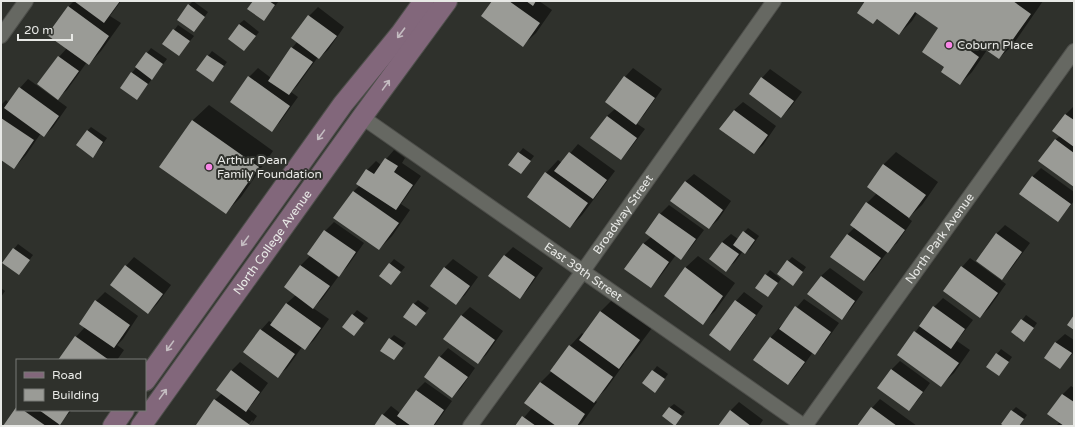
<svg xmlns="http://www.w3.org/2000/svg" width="1075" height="427" viewBox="0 0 1075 427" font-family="'Varela Round',sans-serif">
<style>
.shadow{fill:#0007}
.building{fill:#9a9b96}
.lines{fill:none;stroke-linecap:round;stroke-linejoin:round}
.minor-casing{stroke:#4e4f4b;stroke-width:16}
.secondary-casing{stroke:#4e4f4b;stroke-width:22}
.minor{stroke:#666862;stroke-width:14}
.secondary{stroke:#82677b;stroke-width:20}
.oneway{stroke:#c4bcc1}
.poi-dot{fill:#fa87e8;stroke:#2f312c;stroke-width:1.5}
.labels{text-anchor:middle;stroke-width:4;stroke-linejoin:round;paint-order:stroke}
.poi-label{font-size:12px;fill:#e8e9e6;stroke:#2f312c;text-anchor:start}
.street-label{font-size:12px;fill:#e8e9e6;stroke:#2f312c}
</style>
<rect width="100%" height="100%" fill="#2f312c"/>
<path class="shadow" d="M74,1h47l-11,15 11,7 -20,28 -12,13 -2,-2 -20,28 -9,8 -19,-14 20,-27 8,-9 1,-41z
M193,1l15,11 -10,14 -9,-21z
M254,1h25l-15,18z
M493,1h46l13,9 -16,23 -13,12z
M866,1h177l-31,45 -13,12 -12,-8 -15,22 -12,12 -14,-17 -6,-39 -23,-15 -5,8 -13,13 -21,-15 -5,4z
M318,7l26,20 -16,23 -9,8 -1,-1 -21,29 -6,6 7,5 -18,25 -8,8 -41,-28 18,-25 9,-9 13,10 21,-30 5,-6 -5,-4 17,-22z
M244,20l15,12 -15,18 -5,-26z
M178,25l16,11 -15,19 -15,-11z
M151,48l16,11 -30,40 -5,-26z
M212,51l15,11 -14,19 -15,-12z
M633,68l29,21 -18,26 -8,8 9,6 -16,21 -8,9 -14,-43 8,-7 10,-32z
M770,69l32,23 -12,16 -9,9 -19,-39z
M28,79l39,28 -14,20 -9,9 -3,-3 -15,22 -12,13 -13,-9v-54l5,-5 3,3 11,-15z
M743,102l33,24 -13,19 -9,8 -33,-24 13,-19z
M209,105l64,46 -32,46 -16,16 -65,-47 33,-46z
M1074,106v80l-19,-46 5,-4 6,-22z
M91,127l16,11 -10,14 -10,-21z
M578,144l37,27 -33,44 -12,12 -42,-30 18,-24 12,-13 4,3z
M523,148l11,8 -13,17 -11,-8z
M394,150l11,8 -3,5 19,13 -20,28 9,6 -18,26 -13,13 -44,-31 19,-27 6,-6 7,-15 9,-9 5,4z
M896,152l42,30 -16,23 -14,13 4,3 -15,22 -9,8 -15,20 -9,9 -32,-24 16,-22 7,-7 12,-24 10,-10 -9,-6 16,-23z
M1041,168l33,24v9l-16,20 -38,-28 13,-17z
M694,174l37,27 -13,19 -9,8 -24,-46z
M669,205l35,25 -15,20 -8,8 -5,-3 -17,23 -8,8 -8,-42 8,-7 -5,-4 14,-19z
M334,222l30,21 -17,24 -8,8 -14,-10 -1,2 14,10 -16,22 -9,9 16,11 -15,21 -9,9 -3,-2 -15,21 -9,8 -17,-46 8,-9 3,2 15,-20 9,-8 -11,-8 16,-22 10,-10 -3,-1 17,-23z
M1005,225l25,18 -20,27 -8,9 -6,-45z
M748,228l11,8 -9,13 -5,4 -2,-2 -8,11 -9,8 -16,-11 12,-17 9,-8 7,5z
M18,244l15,11 -14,19 -16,-11z
M513,247l30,21 -15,21 -8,9 -30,-22 15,-21z
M698,256l37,27 -20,28 -13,12 -17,-55z
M134,257l37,28 -14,19 -9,9 -22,-47z
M792,257l14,10 -9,13 -9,-19z
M970,258l36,26 -17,24 -9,9 -18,-50z
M394,259l11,8 -14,17 -11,-8z
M453,259l25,18 -13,18 -9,8 -24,-18 13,-18z
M830,268l33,24 -13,18 -8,8 -21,-42z
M770,270l11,9 -9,12 -15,-4z
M1,288l4,3 -4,6z
M105,292l33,24 -15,23 -6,6 7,5 -7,10h-58l17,-23 9,-10 11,-26z
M744,292l19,14 -25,35 -8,8 6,-48z
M943,298l30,22 -16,21 13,9 -16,23 -13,12 -42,-31 35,-47z
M613,299l39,29 -21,28 -7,7v1l-18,25 -11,11 2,2 -15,21 -4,3h-61l15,-18 -6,-5 15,-21 11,-11 18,-25 12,-13 2,2 16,-23z
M804,299l35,24 -16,22 -8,8 -2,-1 -17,24 -8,8 -34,-24 17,-23z
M418,300l11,8 -13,17 -2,-21z
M470,307l33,24 -17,24 -9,8 -32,-24 17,-24z
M357,310l11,8 -14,17 -11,-8z
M1026,315l11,8 -9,13 -15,-4z
M1065,334l9,6v12l-14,16 -15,-10 11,-16z
M394,335l12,8 -12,16 -4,-20z
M448,348l27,20 -14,20 -9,9 -12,-40z
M1001,349l11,8 -9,13 -15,-4z
M900,361l30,22 -13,18 -8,8 -31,-22 14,-18z
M240,362l28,21 -14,19 -6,7 9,7 -7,10 3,-5 -1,-1 -5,6h-50l18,-26 7,-7 9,-22z
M657,366l11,8 -9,13 -15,-4z
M425,382l27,19 -18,25h-59l8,-11 8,-9 9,7 17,-23z
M1071,386l3,2v38h-18l4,-4 -11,-9 14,-19z
M880,399l37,27h-59l14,-18z
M739,402l24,18 -4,6h-39l10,-15z
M674,404l11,8 -10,12 -6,-16z
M1016,407l11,8 -8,11h-13l6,-15z
M17,408v2h55l-15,16h-53z"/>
<path class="building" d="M74,1h46l-16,22z
M253,1h16l6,4 -11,16 -17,-12z
M492,1h17l31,22 -17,24 -42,-31z
M526,1h10l-3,5z
M865,1h148l18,13 -32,45 -26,-18 -5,8 11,8 -19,28 -19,-13 3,-5 -22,-15 16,-24 -23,-16 -16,23 -22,-16 -4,5 -16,-11z
M188,4l17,13 -11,15 -17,-12z
M68,6l41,30 -20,29 -42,-30z
M308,15l29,21 -18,23 -28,-21z
M239,24l17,12 -12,15 -16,-12z
M173,29l17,12 -11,15 -17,-12z
M291,47l22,15 -24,33 -21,-14z
M146,52l17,12 -11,16 -17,-13z
M207,55l17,11 -11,16 -17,-12z
M58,56l21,15 -21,29 -21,-16z
M131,72l17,12 -11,16 -17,-12z
M248,76l42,30 -18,26 -42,-30z
M624,76l31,22 -19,27 -31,-23z
M761,77l33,24 -13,17 -32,-24z
M19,87l40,29 -15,21 -40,-29z
M734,110l34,25 -14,19 -35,-25z
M1065,114l9,6v27l-22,-16z
M607,116l30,22 -16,22 -31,-22z
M1,118l33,22 -20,29 -13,-9z
M192,120l67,47 -33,47 -67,-47z
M87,130l16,12 -10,16 -17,-13z
M1055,139l19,14v34l-36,-26z
M518,152l13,9 -10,13 -13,-9z
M569,152l38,28 -14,19 -39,-28z
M385,158l13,8 -4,6 19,13 -17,25 -40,-26 10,-15 8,5z
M883,164l43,31 -17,23 -42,-31z
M545,172l43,31 -18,25 -43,-31z
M1032,176l39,28 -13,18 -39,-28z
M685,181l38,29 -14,19 -39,-28z
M353,191l46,32 -20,27 -46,-32z
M866,202l39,28 -17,23 -38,-28z
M659,213l37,26 -15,21 -36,-27z
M324,230l32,22 -17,25 -32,-23z
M743,231l12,9 -10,14 -12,-9z
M996,233l26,19 -20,28 -26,-19z
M847,234l34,24 -17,23 -34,-24z
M722,242l17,12 -13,18 -17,-13z
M643,243l26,19 -18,26 -27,-19z
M13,248l17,12 -11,15 -17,-12z
M504,255l31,22 -15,22 -32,-23z
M787,260l16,12 -10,14 -16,-12z
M389,263l12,9 -10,13 -12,-9z
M125,265l38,29 -15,20 -38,-29z
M300,265l30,21 -17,23 -29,-22z
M961,266l37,27 -18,25 -37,-27z
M444,267l26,19 -14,19 -26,-19z
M685,267l38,29 -20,29 -39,-29z
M765,274l13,9 -10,14 -13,-9z
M821,276l34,25 -13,19 -35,-26z
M95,300l35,25 -16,23 -35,-24z
M735,300l21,15 -26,36 -21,-16z
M286,303l35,25 -16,22 -35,-25z
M413,303l13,10 -10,13 -13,-9z
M795,306l36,26 -16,23 -36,-26z
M933,306l32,23 -14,20 -32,-23z
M600,311l40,29 -21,29 -40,-29z
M352,314l12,9 -10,13 -12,-9z
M461,315l34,25 -17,24 -35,-25z
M1074,315v15l-7,-5z
M1021,319l13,9 -10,14 -13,-10z
M260,329l35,25 -17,24 -35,-26z
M914,331l45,32 -18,24 -44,-32z
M75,336l34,24h-51z
M770,337l35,25 -17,23 -35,-25z
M389,338l14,10 -9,12 -14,-9z
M1055,342l17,11 -12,16 -16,-11z
M569,345l44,32 -19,26 -44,-32z
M996,353l13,9 -10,14 -13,-9z
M439,356l29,21 -16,21 -28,-21z
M891,369l32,23 -14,19 -32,-23z
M231,370l29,22 -14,20 -30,-22z
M652,370l13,9 -10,14 -13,-10z
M540,382l45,32 -8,12h-21l-32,-23z
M416,390l28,20 -11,16h-22l-14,-10z
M1062,394l12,8v24h-10l-17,-12z
M214,399l36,26 -1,1h-52l-1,-1z
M17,406v4h6l23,16h-43z
M669,407l13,9 -7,10 -13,-10z
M871,407l26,19h-40z
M39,410h31l-10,15z
M730,410l21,16h-33z
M1011,410l13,9 -5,7h-15l-3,-2z
M382,414l16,12h-24z
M522,416l14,10h-21z"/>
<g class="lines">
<g class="minor-casing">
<g id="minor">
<path d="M1,36l25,-35"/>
<path id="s1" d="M362,117l442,309"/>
<path id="s2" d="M470,426l113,-155 191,-270"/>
<path id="s3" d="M805,426l269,-375"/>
</g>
</g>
<g class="secondary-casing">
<g id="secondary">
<path d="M145,381l198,-277 58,-71 23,-32"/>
<path d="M113,426l11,-16"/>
<path id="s4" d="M141,426l221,-309 85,-116"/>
</g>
</g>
<use href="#minor" class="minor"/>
<use href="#secondary" class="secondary"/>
</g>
<defs><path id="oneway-shaft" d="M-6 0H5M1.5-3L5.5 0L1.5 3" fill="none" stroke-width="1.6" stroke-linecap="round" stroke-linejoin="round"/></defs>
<g class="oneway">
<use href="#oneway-shaft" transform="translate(401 33) rotate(127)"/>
<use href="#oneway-shaft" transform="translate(386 85) rotate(-54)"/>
<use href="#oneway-shaft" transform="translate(321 135) rotate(126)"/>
<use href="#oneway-shaft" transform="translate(245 241) rotate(126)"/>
<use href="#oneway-shaft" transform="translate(170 346) rotate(126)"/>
<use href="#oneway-shaft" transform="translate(163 394) rotate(-54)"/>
</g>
<g class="poi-dot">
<circle cx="949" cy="45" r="4"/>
<circle cx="209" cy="167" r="4"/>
</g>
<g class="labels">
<g class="poi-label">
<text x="957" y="49">Coburn Place</text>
<text x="217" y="164">Arthur Dean<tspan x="217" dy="14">Family Foundation</tspan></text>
</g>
<g class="street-label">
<text dy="4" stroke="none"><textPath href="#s2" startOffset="261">Broadway Street</textPath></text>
<text dy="4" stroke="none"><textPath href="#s3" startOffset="231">North Park Avenue</textPath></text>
<text dy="4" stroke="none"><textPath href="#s4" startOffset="226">North College Avenue</textPath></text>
<text dy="4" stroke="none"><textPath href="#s1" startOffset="270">East 39th Street</textPath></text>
</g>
</g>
<rect width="1075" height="427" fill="none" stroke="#e8e9e6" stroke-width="4"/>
<rect x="16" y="359" width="130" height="52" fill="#2f312c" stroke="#797b76"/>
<rect x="24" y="372" width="20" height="6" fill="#82677b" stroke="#797b76"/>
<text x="52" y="379" font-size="12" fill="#e8e9e6">Road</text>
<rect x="24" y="389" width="20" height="12" fill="#9a9b96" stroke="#797b76"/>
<text x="52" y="399" font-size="12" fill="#e8e9e6">Building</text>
<path d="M18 34v6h54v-6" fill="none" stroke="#e8e9e6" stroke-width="2"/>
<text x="24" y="34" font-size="12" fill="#e8e9e6" stroke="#2f312c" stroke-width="3" paint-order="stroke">20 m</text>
</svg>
